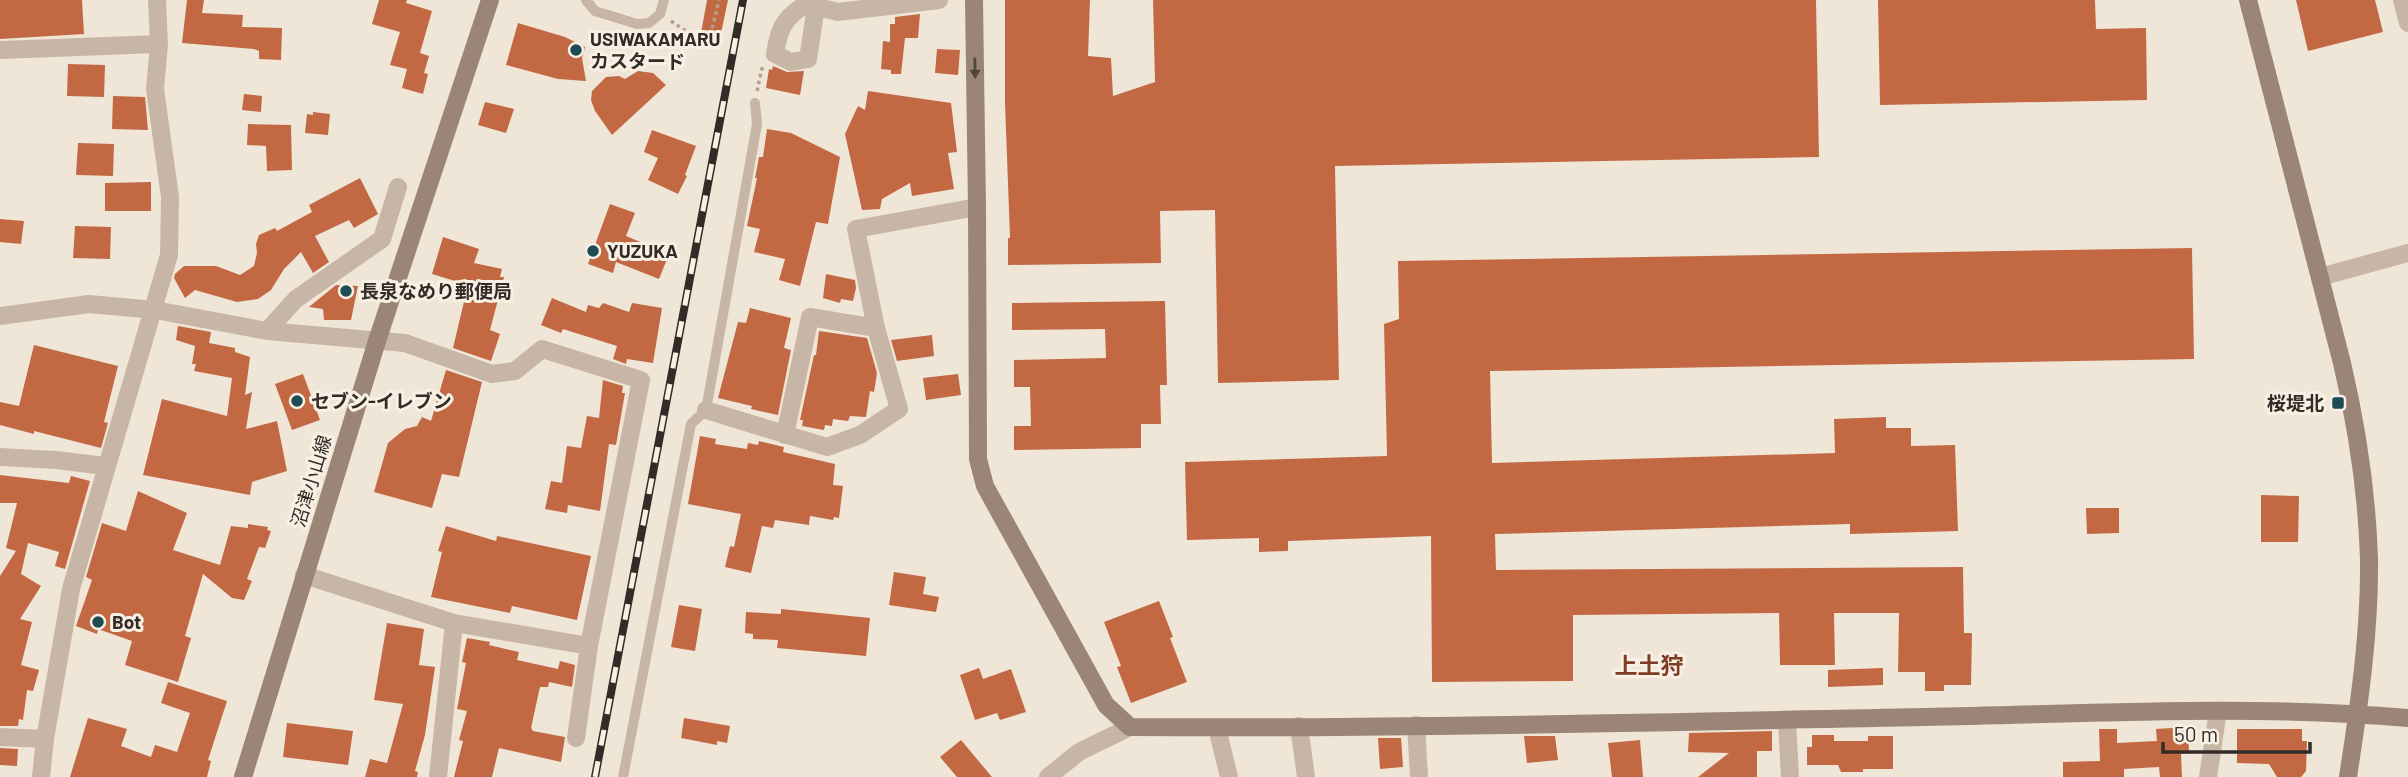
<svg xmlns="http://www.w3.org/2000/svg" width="2408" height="777" viewBox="0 0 2408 777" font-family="Barlow,'Noto Sans JP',sans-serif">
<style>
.building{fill:#c26944}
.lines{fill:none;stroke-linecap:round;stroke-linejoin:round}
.path{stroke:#b3a08f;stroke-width:3.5;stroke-dasharray:3.5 3.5;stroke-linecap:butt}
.lane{stroke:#c7b6a5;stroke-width:10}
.street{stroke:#c7b6a5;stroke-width:18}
.secondary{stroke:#9b8576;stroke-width:18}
.rail-casing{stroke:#332b26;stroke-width:8}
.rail{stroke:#f8f0e4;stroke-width:5;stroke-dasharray:16;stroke-linecap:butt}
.oneway{fill:#52463e}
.poi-dot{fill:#1d4d53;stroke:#f8f0e4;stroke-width:2.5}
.labels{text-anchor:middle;stroke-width:6;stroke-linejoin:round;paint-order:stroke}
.poi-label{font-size:19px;font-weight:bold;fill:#332b26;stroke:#f8f0e4;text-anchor:start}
.street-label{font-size:19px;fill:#332b26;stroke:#f8f0e4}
.quarter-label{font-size:23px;font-weight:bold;fill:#7f3c22;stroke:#f8f0e4}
</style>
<rect width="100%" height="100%" fill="#f0e6d8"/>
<path class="building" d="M0,0h82l2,34 -84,5z
M187,0h17l-2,13 41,2 -1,12 40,1 -1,32 -22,-1v-8l-5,-2 -72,-6z
M379,0h28l-1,3 26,8 -12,42 9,3 -5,17 4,1 -5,20 -21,-6 5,-19 -17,-4 10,-33 -28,-8z
M707,0h21l-8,38 -19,-5z
M1005,0h85l-2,56 23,2 2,38 42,-14 -2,-82h663l3,157 -484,9 4,214 -121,3 -3,-173 -55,1 1,52 -153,2v-27h2l-5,-136z
M1878,0h217l1,29 50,-1 1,72 -267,5z
M2296,0h79l8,32 -75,19z
M920,14l-2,24h-13l-4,36h-10v-4l-10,-1 2,-28 7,1v-18h5v-7z
M518,23l47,14 20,10 -3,11 4,23 -28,-2 -52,-14z
M937,49l23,1 -2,25 -23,-2z
M68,64l37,1 -1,32 -37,-1z
M773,66l14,6 17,-1 -4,24 -34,-7 3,-19 3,1z
M638,71l15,2 13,12 -54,50 -17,-24 -4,-11 1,-9 14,-14 13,-1 6,3z
M868,91l83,12 6,49 -9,1 6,36 -42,7 -2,-13 -28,16 -2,10 -18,1 -17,-76 13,-28 7,4z
M244,94l18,2 -1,16 -19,-2z
M113,96l32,1 3,33 -36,-1z
M485,102l29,7 -8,24 -28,-8z
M313,112l17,2 -2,21 -23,-2 2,-19 6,1z
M248,124l43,1 1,45 -25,1 -1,-25 -19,-1z
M767,129l24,4 49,24 -12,67 -12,-2 -16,64 -21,-6 6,-21 -31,-7 6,-23 -13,-3 10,-48h-2l4,-21h4z
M652,130l44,16 -11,29 2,1 -9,18 -30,-14 10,-22 -14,-6z
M78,143l36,1 -1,32 -37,-1z
M360,178l18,36 -24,14 -5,-8 -34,16 14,26 -16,11 -12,-21 -17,17 -13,21 -13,9 -21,3 -42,-12 -10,8 -11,-20 1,-4 9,-8h32l24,9 14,-9 3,-13 -1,-9 3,-9 16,-7 2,3 35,-19 -3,-7z
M151,182v29h-46v-28z
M610,204l25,9 -9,23 43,18 -10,25 -43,-17 -3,11 -25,-9z
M0,219l24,2 -3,23 -21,-2z
M75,226l36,1 -1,32 -37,-1z
M443,237l36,12 -5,14 28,6 -2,8h4l-14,53 10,4 -9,27 -38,-13 15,-63 -36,-11z
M2192,248l2,111 -704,12 2,92 343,-10 -1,-34 52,-2v11h25v18l44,-1 3,86 -108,3v-10l-355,10 1,36 467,-3 1,66h8l-1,52h-27v6h-19v-19h-27l1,-59h-65l1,52h-55l-1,-52 -206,2v66l-141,1 -1,-146 -143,5v10l-29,1v-14l-72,2 -2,-78 202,-6 -3,-132 15,-5 -1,-58z
M826,274l29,6 1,8 -3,13 -12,-2 -1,4 -17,-5z
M336,285l22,1 -7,34h-27l-1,-11 -14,-2z
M552,298l34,14 2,-7 11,3 4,-5 26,9 3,-9 30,5 -9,55 -26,-4 -1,5 -13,-5 4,-13 -54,-17 -2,4 -20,-8z
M1165,301l2,84h-7l1,39h-20v24l-127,2v-24h17l-1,-39h-16v-27l92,-2 -1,-29 -93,1v-27z
M750,308l41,10 -7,30 7,2 -13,65 -27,-6 1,-3 -34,-8 20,-76 8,1z
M178,326l33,6 -2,11 26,5v4l15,5 -5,38 7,-3 -6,37 31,-8 10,50 -35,11 -2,13 -107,-20 19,-76 65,17 5,-38 -38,-7 2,-7h-4l3,-18 -19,-6z
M819,331l48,7 10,35 -3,19 -4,-1 -4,26 -16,-1 -2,5 -15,-2 -1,7 -7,-1 -1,5 -22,-4 1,-6h-3l14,-65h2z
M932,335l2,21 -37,5 -6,-21z
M34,345l84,21 -14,56 4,1 -7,25 -67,-17v3l-34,-9v-23l19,4z
M446,370l36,12 -23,95 -17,-3 -10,34 -58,-16 14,-49 17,-14 12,-3 5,-9 9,4z
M303,374l17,46 -28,10 -17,-46z
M958,374l3,21 -35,5 -3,-22z
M603,380l20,6 -1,7h3l-9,52 -7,-1 -9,67 -32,-6 -1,8 -22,-4 6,-28 11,2 5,-37 14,2 6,-32 12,2z
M700,436l16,3 -1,5 32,5 1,-6 10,2 1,-4 25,6 -1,5 52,12 -2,21 10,1 -4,32 -5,-1 -1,3 -23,-4 -1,9 -34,-5 -2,8 -11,-2 -11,47 -26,-6 5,-21 4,1 7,-33 -53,-10z
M0,475l69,8 2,-7 19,5 -25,88 -10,-3 4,-14 -31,-9 -7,31 20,12 -21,33 12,3 -11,43 18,5 -6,21 -6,-1 -4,30 -4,-1 -1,7h-18v-150l16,-25 -10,-3 11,-45h-17z
M138,491l49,22 -14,37 47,15 11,-39 17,2v-4l20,3 -1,3 4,1 -6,17 -6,-1 -12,32 5,2 -8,19 -12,-2 -29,-24 -18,62 6,2 -13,44 -53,-17 7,-24 -34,-12 -1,5 -21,-8 16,-46 -6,-3 16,-54 24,8z
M2261,495l38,1 -1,46h-37z
M2086,508h33v25l-32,1z
M446,526l50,15 1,-5 94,20 -14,64 -65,-14 -2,7 -79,-16 11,-45 -4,-1z
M894,572l32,5 -3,17 16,3 -3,15 -47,-7z
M1159,601l14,36 -3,1 17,44 -56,21 -14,-36 4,-1 -17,-44z
M679,605l23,4 -7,42 -24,-4z
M781,609l89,9 -4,38 -89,-8 1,-8 -25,-1v-5l-8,-1 1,-21 35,2z
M387,623l37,6 -5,36 16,2 -10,68 -10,36 3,1 -1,5h-52l5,-18 17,4 16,-59 -29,-4z
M467,638l23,4 -1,3 30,7 -2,8 41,9 2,-8 15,4 -3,22 -23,-5 -1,5h-8l-9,41 2,3 32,6 -4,25 -62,-14 -7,29h-38l9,-36 -4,-1 8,-29 -10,-2 9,-46 -4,-1z
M979,668l4,11 28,-10 15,43 -26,8 -3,-7 -22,7 -15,-45z
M1883,668v17l-55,2v-17z
M168,682l59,19 -19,59 3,1 -4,16h-137l18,-59 39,11 -6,17 30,11 4,-12 22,7 13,-39 -29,-10z
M684,718l46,8 -3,17 -10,-2v4l-36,-7z
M287,723l66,8 -5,34 -65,-8z
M2188,727l1,26 -8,1 1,23h-22l-1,-10 -35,2v8h-61v-15l37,-1 -1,-32h18v14l40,-2 -1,-12z
M2237,729h65v12h5l-1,30 -5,6h-24l-8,-13 -32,-1z
M1772,731v20h-15v26h-59l31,-24 -41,-1 1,-19z
M1812,735h22v6h34v-5h25v33h-30v3h-22l-3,-7h-31v-18h5z
M1524,736h31l3,24 -31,3z
M1378,738h23l2,29 -23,2z
M961,740l31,37h-35l-17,-20z
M1640,740l3,37h-31l-4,-34z
M0,748l18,1 -1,17 -17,-1z"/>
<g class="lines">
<path class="path" d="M671,21l37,25 11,-46
M757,91l6,-27"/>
<path class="lane" d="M586,0l9,11 42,13 12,-1 11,-9 4,-14
M623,777l68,-353 15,-14 51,-286 -2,-21"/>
<path class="street" d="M2402,0l6,23
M816,6l-8,53 -17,3 -16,-8c4,-26 9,-36 31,-50l32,8 101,-12
M0,50l159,-6
M2320,277l88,-24
M0,316l89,-12 66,6 112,21 138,12 87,31 23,-3 27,-22 99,31 -52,266 -13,92
M267,331l29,-32 86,-60 16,-52
M706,410l121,37 33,-12 39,-26 -23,-81 -20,-99 121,-22
M785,435l25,-118 66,11
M0,457l56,3 49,6
M304,575l150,48 135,23
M1787,720l3,57
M1416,725l3,52
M1299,726l7,51
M1217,728l12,49
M0,737l45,2
M41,777l4,-38 26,-150 98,-334 1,-58 -15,-108 4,-45 -2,-44
M438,777l16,-154
M1048,777l31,-25 51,-25
M2208,777l10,-66"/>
<path class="secondary" d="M974,0l3,207 1,252 7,27 121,219 24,22c265,2 531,-5 796,-10 160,-3 322,-13 482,1
M2248,0l94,363c15,64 25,130 27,196 1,72 -10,147 -21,218
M243,777l134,-436 113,-341"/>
<g class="rail-casing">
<path id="rail" d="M595,777l148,-777"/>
</g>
<use href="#rail" class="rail"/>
</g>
<defs><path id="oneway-solid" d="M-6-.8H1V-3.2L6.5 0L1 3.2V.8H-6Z" transform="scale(1.75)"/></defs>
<use class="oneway" href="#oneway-solid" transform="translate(975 68) rotate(89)"/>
<g class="poi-dot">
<circle cx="576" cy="50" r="7"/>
<circle cx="593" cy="251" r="7"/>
<circle cx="346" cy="291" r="7"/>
<circle cx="297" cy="401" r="7"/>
<rect x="2331" y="396" width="14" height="14" rx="3.5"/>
<circle cx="98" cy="622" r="7"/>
</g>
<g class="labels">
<g class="poi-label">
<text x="590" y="46">USIWAKAMARU<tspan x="590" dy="22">カスタード</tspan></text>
<text x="607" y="258">YUZUKA</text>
<text x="360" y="298">長泉なめり郵便局</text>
<text x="311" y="408">セブン-イレブン</text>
<text x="2324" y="410" text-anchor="end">桜堤北</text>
<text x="112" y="629">Bot</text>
</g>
<g class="street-label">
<text transform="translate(311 481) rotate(-73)" y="7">沼津小山線</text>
</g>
<g class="quarter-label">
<text x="1649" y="674">上土狩</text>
</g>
</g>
<path d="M2163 742v10h147v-10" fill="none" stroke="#332b26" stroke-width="3.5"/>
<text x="2174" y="742" font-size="21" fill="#332b26" stroke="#f8f0e4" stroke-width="5" paint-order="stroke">50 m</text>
</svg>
